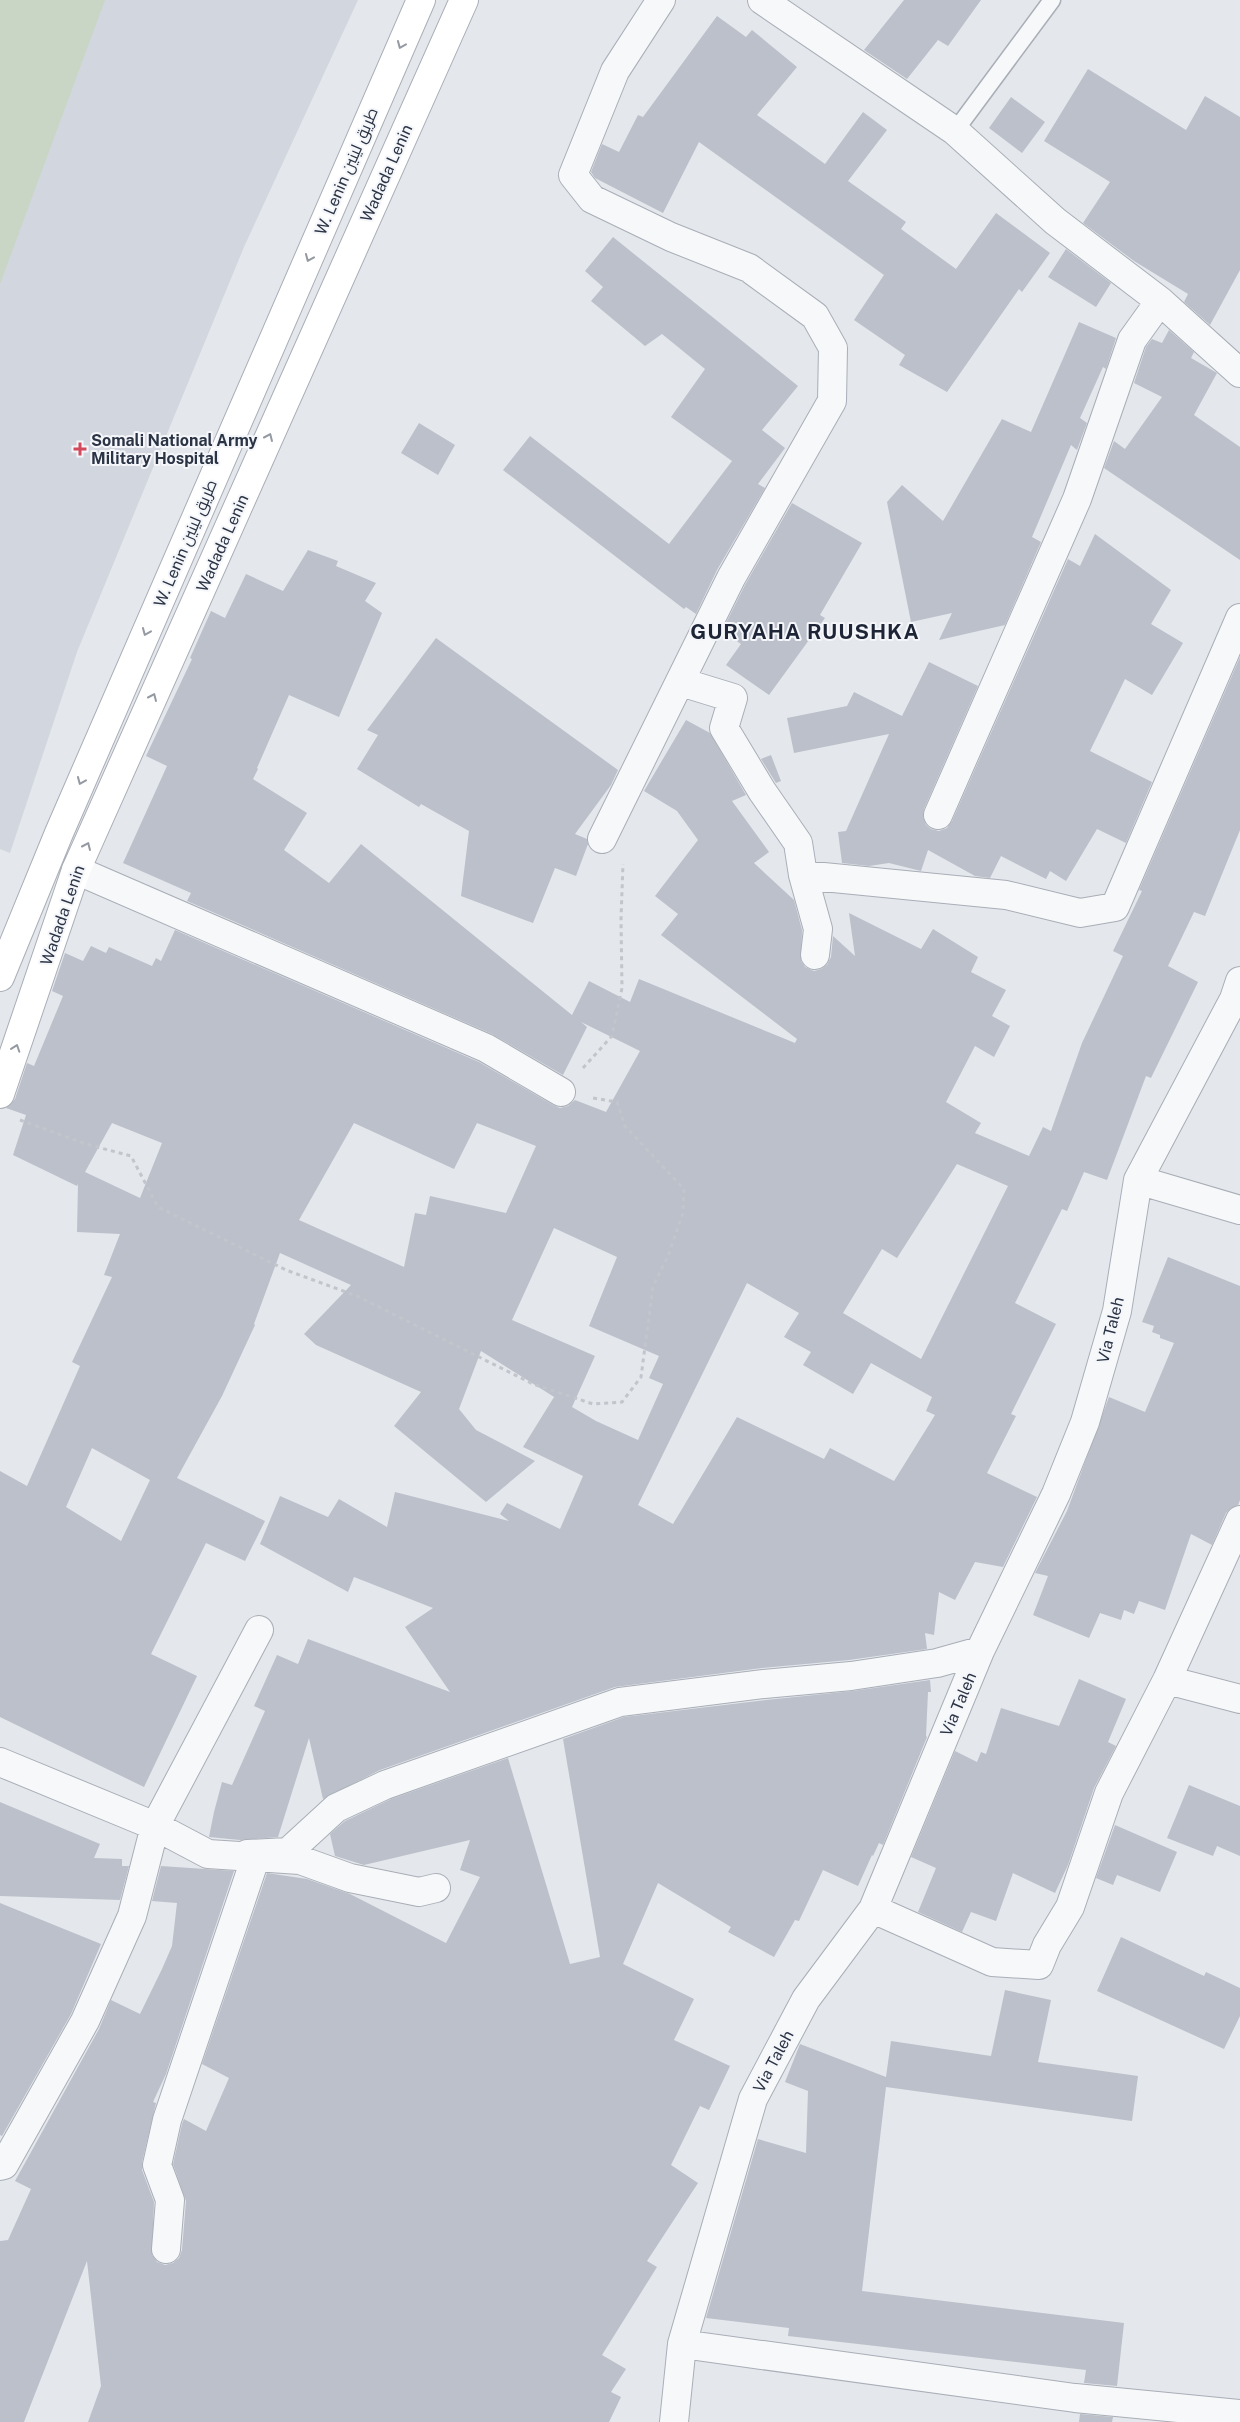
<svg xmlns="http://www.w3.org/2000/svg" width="1240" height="2422" viewBox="0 0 1240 2422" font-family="'Public Sans',Cairo,sans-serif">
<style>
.built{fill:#d2d6de}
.green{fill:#c9d6c5}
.building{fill:#bbc0ca;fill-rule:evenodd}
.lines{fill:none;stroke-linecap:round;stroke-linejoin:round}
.service-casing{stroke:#a9aeb7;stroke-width:19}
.minor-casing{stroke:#a9aeb7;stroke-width:30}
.secondary-casing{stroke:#a9aeb7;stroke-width:30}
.path{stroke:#c2c5cb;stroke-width:3;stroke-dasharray:4 4;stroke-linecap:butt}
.service{stroke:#f7f8fa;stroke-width:16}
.minor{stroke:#f7f8fa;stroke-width:28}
.secondary{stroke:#fff;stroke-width:28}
.oneway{stroke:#959aa2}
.poi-dot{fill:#d1495b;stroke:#f4f6f9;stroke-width:2}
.labels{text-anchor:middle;stroke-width:4;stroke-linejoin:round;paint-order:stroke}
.street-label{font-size:16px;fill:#2b3445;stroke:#f4f6f9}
.poi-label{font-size:16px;font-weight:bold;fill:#2b3445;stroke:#f4f6f9;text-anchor:start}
.district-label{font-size:21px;font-weight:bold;letter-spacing:1px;fill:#1d2536;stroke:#f4f6f9}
</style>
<rect width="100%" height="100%" fill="#e4e7ec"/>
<path class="built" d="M0,0h358l-114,247 -167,405 -67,201 -10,-4z"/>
<path class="green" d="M0,0h105l-105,284z"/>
<path class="building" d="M904,0h77l-33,46 -10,-6 -31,39 -43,-29z
M717,16l29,21 6,-7 45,37 -40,48 68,49 38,-52 24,18 -39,51 58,41 -5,7 55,40 40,-56 54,40 -28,39 -3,-3 -72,103 -48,-27 6,-10 -51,-35 30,-45 -185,-133 -36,71 -68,-35 -4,-6 11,-28 17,8 19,-37 5,2z
M1088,69l98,61 19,-34 35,21v153l-30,55 -26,-23 4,-8 -54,-33 -51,-38 27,-41 -66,-41z
M1011,97l34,25 -23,31 -33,-25z
M613,237l185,149 -36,44 23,18 -27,36 7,4 -48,82 -21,44 -10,-7 -2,2 -181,-139 27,-34 139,108 63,-83 -61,-44 34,-48 -43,-35 -17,12 -54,-45 12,-14 -18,-16z
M1066,249l45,34 -15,24 -48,-30z
M1079,322l37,16 -10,31 -3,-2 -23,51 7,5 -10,27 -6,-5 -39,92 9,5 -36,83 -66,15 13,-27 -41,9 -24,-120 15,-17 41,36 59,-102 29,13z
M1169,330l25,22 -3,6 26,15 -23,42 46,32v113l-136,-92 10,-27 11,8 37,-52 -28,-14 12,-36 6,-8 10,4z
M419,423l36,22 -17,30 -37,-22z
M792,503l70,40 -42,72 5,3 -56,77 -43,-30 15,-21 -19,-13 23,-46z
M1095,534l76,56 -20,34 32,19 -31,52 -27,-16 -35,72 62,31 -26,61 -29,-14 -31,52 -16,-10 -4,8 -45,-23 -11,22 -15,-2 -47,-26 -7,21 -32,-8 -20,3 -27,-3 -4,-31 8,-1 43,-97 -95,19 -7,-35 60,-12 7,-14 48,24 27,-54 49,24 -54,123 -1,8 3,8 5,4 8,2 8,-3 5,-7 116,-262 12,7z
M308,550l30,11 -2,5 40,17 -11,18 17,12 -43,104 -50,-22 -32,73 1,1 -5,10 54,34 -23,37 45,33 32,-39 211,171 17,-34 41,21 9,-23 156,64 2,-4 -136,-104 17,-21 -23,-18 43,-56 -21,-29 -33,-20 42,-71 24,13 36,62 -14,6 37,51 -15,11 40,37 8,30 -1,31 4,6 9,4 7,-2 6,-4 4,-8 2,-21 22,20 -6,-43 72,36 12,-20 45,28 -7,15 35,18 -14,26 18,10 -16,31 -19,-11 -29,56 35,21 -6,10 54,23 14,-29 8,4 31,-88 41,-87 -10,-5 29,-60 -3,-1 101,-233v173l-35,86 -11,-4 -26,54 30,16 -47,96 -5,-2 -39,104 -23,-8 -17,39 -5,-2 -47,94 41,21 -45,90 5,2 -29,57 50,24 -34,70 -28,-5 -20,38 -16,-8 -5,43 -9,-2 2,16 -78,11 -87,8 -147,19 -235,83 -57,29 -14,-61 -31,99 -38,3 -31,-3 5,-25 8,-30 10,3 33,-74 -11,-5 23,-51 21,9 10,-25 142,53 -45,-65 28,-19 -79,-31 -6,15 -88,-48 20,-48 48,21 11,-18 48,28 8,-35 114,29 -9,-7 7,-11 53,26 23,-53 -60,-29 31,-50 5,3 -78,-49 -22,58 17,21 59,31 -49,41 -92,-76 27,-34 -105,-47 -12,-11 47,-49 -71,-32 -26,71 1,1 -33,71 -45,82 88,43 -20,40 -39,-18 -55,111 46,22 -53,111 -144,-70v-246l27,15 53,-120 -8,-4 40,-85 -8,-2 16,-41 -43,-2 1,-48 -1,2 -64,-31 13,-40 -20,-7 9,-9 12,-36 7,3 29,-70 -11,-5 13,-38 18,8 8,-15 15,7 3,-6 43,19 4,-8 5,3 14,-31 304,132 74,43 7,3 8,-2 7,-6 31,12 34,-61 -59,-29 6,5 -24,48 -71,-41 -305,-133 4,-8 -68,-30 44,-97 -21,-10 46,-97 -2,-1 21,-47 14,7 21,-44 37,17zM112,1123l50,20 -22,55 -55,-26zM354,1123l100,46 23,-46 59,23 -30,67 -76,-17 -4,19 -11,-2 -11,54 -105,-47zM957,1164l51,22 -87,173 -78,-46 39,-64 15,9zM554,1228l63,29 -28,69 70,30 -10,22 14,6 -25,56 -42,-19 -24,-14 23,-51 -83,-36zM747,1283l52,30 -15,24 27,15 -8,13 50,29 18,-31 61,34 -6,14 9,4 -41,66 -64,-33 -6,11 -87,-42 -64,107 -35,-19zM92,1448l58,32 -29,61 -55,-34z
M436,638l182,132 -7,15 -36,49 12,5 1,5 -12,32 -21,-8 -22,55 -72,-27 8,-65 -48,-27 -2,3 -62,-38 21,-34 -11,-5z
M771,755l10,26 -5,2 -15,-24z
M1168,1257l72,29v214l-2,5 -7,3 -5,5 -14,32 -21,-11 -26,76 -26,-9 -5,13 -10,-4 -3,10 -21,-7 -11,25 -56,-23 15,-39 -13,-3 32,-62 42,-114 36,15 29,-69 -14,-5v-3l-8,-3 2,-6 -12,-4z
M1079,1679l47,20 -18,43 8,4 -22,42 -26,77 -13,28 -42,-20 -17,48 -25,-9 -9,20 -44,-20 18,-44 -25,-11 44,-106 22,11 4,-10 5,2 15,-46 58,18z
M930,1680l1,12h-3l-2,44 1,1 -44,108 -4,-2 -6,13 -1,-1 -14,31 -35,-16 -24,51 -4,-1 -21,37 -46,-25 3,-5 -73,-44 -35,81 71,35 -20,41 56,26 -21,44 -9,-4 -29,59 27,18 -51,78 10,6 -55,88 24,14 -15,23 10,5 -12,25h-521l13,-36 -14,-125 -63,161h-24v-181l8,-1 23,-51 -16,-8 84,-152 12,-29 29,14 22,-45 10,-23 5,-43 -25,-2 9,-35 73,5 -68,203 -13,28 3,1 -14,59v8l12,32 -2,53 5,7 8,3 8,-2 6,-5 3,-8 4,-49 -13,-37 9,-40 2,-5 22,12 23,-53 -27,-14 65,-191 40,6 43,15 96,49 34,-66 -20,-7 10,-30 -106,25 -29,-9 -5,-22 15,-13 46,-22 117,-41 62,206 30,-7 -37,-218 61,-22 142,-17 87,-9z
M1189,1785l51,21v50l-23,-10 -4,10 -46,-18z
M0,1802l100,42 -6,14 28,1v7h7l-9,34 -120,-4z
M1115,1825l62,27 -17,40 -43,-17 -4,10 -17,-7z
M0,1903l101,41 -30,70 -69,122 -2,-1z
M1121,1937l83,39 2,-4 34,16v28l-16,33 -127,-58z
M1005,1990l46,10 -13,62 100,14 -6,45 -246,-34 -24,204 262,32 -7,63 -33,-3 2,-13 -298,-34 1,-8 -83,-10 52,-179 48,14 2,-62 -23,-9 15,-38 86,33 5,-36 100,15z
M1080,2414l33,3 -1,5h-33z"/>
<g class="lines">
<g class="service-casing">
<path id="service" d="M955,131l97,-131"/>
</g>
<g class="minor-casing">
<path id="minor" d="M762,0l193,131 100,90 105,80 80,72
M681,682l52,16 -9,30 38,63 36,52 5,32 15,54 -3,26
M938,815l139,-316 55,-159 28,-39
M602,839l129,-261 101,-177 1,-53 -18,-32 -66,-48 -78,-31 -79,-38 -19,-24 42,-104 46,-71
M76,870l410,178 75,44
M803,875l203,20 74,18 35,-6 125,-289
M1138,1180l102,30
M1167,1680l73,19
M0,1762l155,64 53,28 92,6 50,18 69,14 17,-4
M873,1909l119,53 47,3 8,-20 23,-38 39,-114 58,-113 73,-160
M0,2166l4,-1 81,-144 47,-105 23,-90 104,-196
M166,2249l4,-49 -13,-35 10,-45 86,-255 -6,-11 41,-2 48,-44 49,-23 235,-83 144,-18 87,-8 86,-13 43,-12
M682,2344l393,54 165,16
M674,2422l8,-78 71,-245 53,-100 67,-90 107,-258 76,-157 29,-72 32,-111 21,-131 96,-181 6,-18"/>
</g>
<g class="secondary-casing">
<path id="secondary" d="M0,977l59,-144 362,-833
M0,1094l76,-224 388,-870"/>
</g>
<path class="path" d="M583,1068l29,-32 10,-48 -1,-69 2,-55
M20,1120l66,24 45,12 27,51 128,63 71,26 176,88 60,20 29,-2 19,-25 12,-91 15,-30 15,-43 1,-24 -59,-63 -8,-24 -24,-4"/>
<use href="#service" class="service"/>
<use href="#minor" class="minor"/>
<use href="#secondary" class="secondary"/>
</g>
<defs><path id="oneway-chevron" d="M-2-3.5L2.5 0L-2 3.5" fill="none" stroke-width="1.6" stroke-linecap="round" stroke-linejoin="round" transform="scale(1.25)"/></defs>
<g class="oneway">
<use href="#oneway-chevron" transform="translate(401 45) rotate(113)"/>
<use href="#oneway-chevron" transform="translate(309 258) rotate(113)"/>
<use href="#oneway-chevron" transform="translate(269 437) rotate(-66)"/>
<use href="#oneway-chevron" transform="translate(146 632) rotate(113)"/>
<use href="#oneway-chevron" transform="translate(153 697) rotate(-66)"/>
<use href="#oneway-chevron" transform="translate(81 781) rotate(113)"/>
<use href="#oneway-chevron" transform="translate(87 846) rotate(-66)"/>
<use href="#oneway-chevron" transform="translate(16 1048) rotate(-71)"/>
</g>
<path class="poi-dot" d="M77.5 441.5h5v5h5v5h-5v5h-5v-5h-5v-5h5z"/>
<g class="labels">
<g class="street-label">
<text transform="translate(346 171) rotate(-67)" y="6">W. Lenin طريق لينين</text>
<text transform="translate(386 173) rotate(-66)" y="6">Wadada Lenin</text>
<text transform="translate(185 543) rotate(-67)" y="6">W. Lenin طريق لينين</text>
<text transform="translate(222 543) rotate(-66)" y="6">Wadada Lenin</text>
<text transform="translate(62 915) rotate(-71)" y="6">Wadada Lenin</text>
<text transform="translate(1110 1330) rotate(-76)" y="6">Via Taleh</text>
<text transform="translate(958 1704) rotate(-67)" y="6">Via Taleh</text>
<text transform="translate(773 2061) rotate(-62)" y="6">Via Taleh</text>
</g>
<g class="poi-label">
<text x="91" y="446">Somali National Army<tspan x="91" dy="18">Military Hospital</tspan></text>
</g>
<g class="district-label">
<text x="805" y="639">GURYAHA RUUSHKA</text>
</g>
</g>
</svg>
